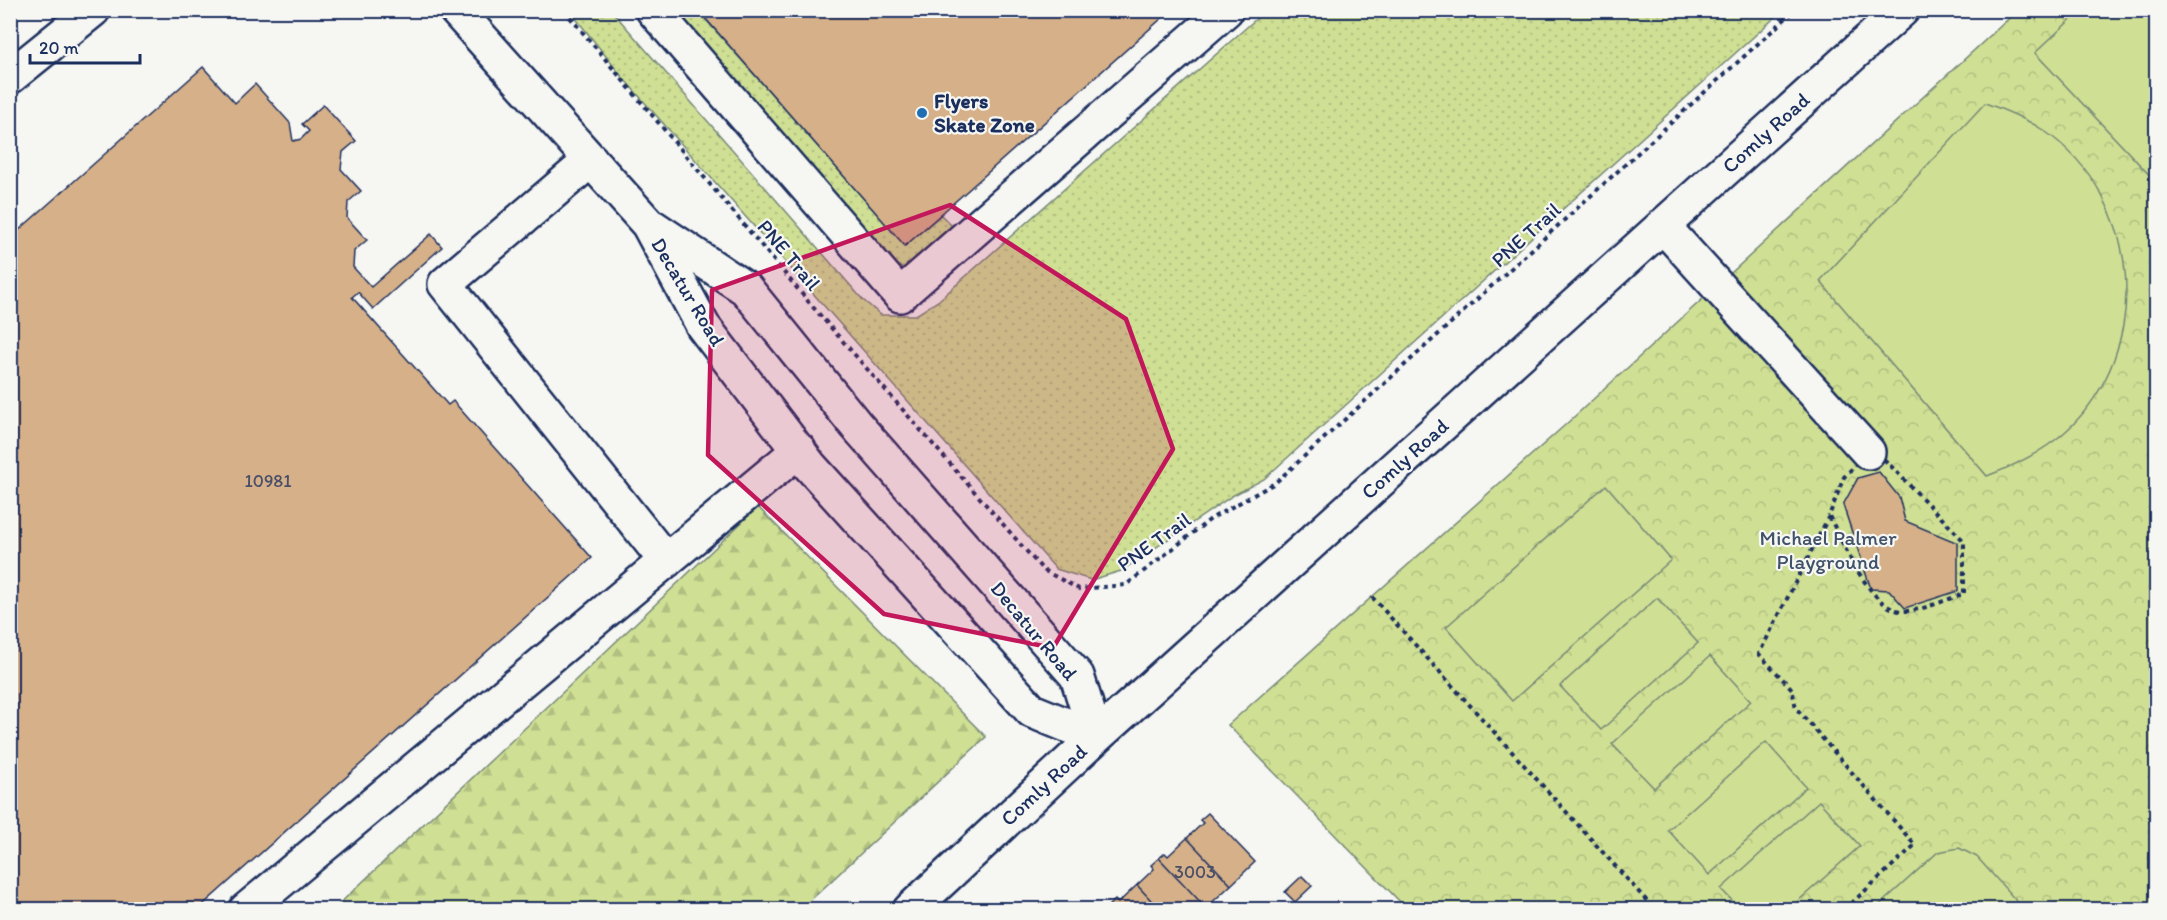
<svg xmlns="http://www.w3.org/2000/svg" width="2167" height="920" viewBox="0 0 2167 920" font-family="Itim,sans-serif">
<style>
.grass{fill:url(#grass-dots);stroke:#758778;stroke-width:1.5}
.forest{fill:url(#forest-firs);stroke:#758778;stroke-width:1.5}
.park{fill:url(#park-crowns);stroke:#758778;stroke-width:1.5}
.pitch{fill:#cfdf93;stroke:#758778;stroke-width:1.5}
.building{fill:#d6b088;stroke:#1b2f5e;stroke-width:1.5}
.lines{fill:none;stroke-linecap:round;stroke-linejoin:round}
.minor-casing{stroke:#1b2f5e;stroke-width:38}
.path{stroke:#1b2f5e;stroke-width:4;stroke-dasharray:4.5 4.5;stroke-linecap:butt}
.minor{stroke:#f6f6f2;stroke-width:33}
.marked{fill:#c2185b;fill-opacity:0.2;stroke:#c2185b;stroke-width:4.5;stroke-linejoin:round}
.poi-dot{fill:#1f6fb2;stroke:#f6f6f2;stroke-width:2}
.labels{text-anchor:middle;stroke-width:4.5;stroke-linejoin:round;paint-order:stroke}
.number-label{font-size:18px;fill:#4a4f68}
.poi-label{font-size:21px;font-weight:bold;fill:#1b2f5e;stroke:#f6f6f2;text-anchor:start}
.street-label{font-size:21px;fill:#1b2f5e;stroke:#f6f6f2}
.park-label{font-size:21px;fill:#3f5269;stroke:#f6f6f2}
</style>
<defs>
<pattern id="grass-dots" width="8" height="8" patternUnits="userSpaceOnUse" patternTransform="scale(1.5)"><rect width="8" height="8" fill="#cfdf93"/><path d="M2 2h.1M6 6h.1" fill="none" stroke="#b1c081" stroke-width="1.8" stroke-linecap="round"/></pattern>
<pattern id="forest-firs" width="22" height="20" patternUnits="userSpaceOnUse" patternTransform="scale(1.5)"><rect width="22" height="20" fill="#cfdf93"/><path d="M5 1l3.5 6h-7zM16 11l3.5 6h-7z" fill="#b1c081"/></pattern>
<pattern id="park-crowns" width="20" height="18" patternUnits="userSpaceOnUse" patternTransform="scale(1.5)"><rect width="20" height="18" fill="#cfdf93"/><path d="M2 6a3 3 0 1 1 6 0M12 15a3 3 0 1 1 6 0" fill="none" stroke="#b1c081"/></pattern>
</defs>
<rect width="100%" height="100%" fill="#f6f6f2"/>
<filter id="ink" filterUnits="userSpaceOnUse"><feTurbulence type="fractalNoise" baseFrequency=".0167" numOctaves="2"/><feDisplacementMap in="SourceGraphic" scale="12" xChannelSelector="R" yChannelSelector="G"/><feConvolveMatrix kernelMatrix="1 2 1 2 8 2 1 2 1" color-interpolation-filters="sRGB"/></filter>
<g filter="url(#ink)">
<path class="grass" d="M570,11h42l251,289 18,15h35l22,-14 327,-290h517l-518,468 -32,17 -111,75 -30,9 -35,-11 -432,-490z
M676,11h22l207,235 36,-31 14,14 -48,39h-10z"/>
<path class="forest" d="M758,507l228,230 -185,172h-467z"/>
<path class="park" d="M2017,11h139v898h-749l-179,-184 336,-299z"/>
<path class="pitch" d="M2081,10l75,1v171l-121,-129z
M1985,103c20,7 40,15 58,27 100,68 112,219 23,301 -23,21 -50,34 -79,45l-167,-195z
M1606,485l65,75 -159,141 -66,-74z
M1657,598l41,45 -97,87 -41,-44z
M1710,656l41,45 -97,87 -42,-44z
M1766,742l40,45 -97,88 -41,-45z
M1819,801l41,45 -71,63h-49l-19,-20z
M1959,848l18,9 43,48 1,4h-146l63,-57z"/>
<path class="building" d="M698,10h473l-266,236z
M203,67l32,36 20,-19 35,39 3,18 8,-2 8,-8 -7,-7 21,-19 33,36 -13,11 -2,17 20,22 -13,11 -1,16 20,22 -13,11 -1,16 18,20 60,-53 11,13 -69,62 -15,-17 -6,5 96,108 5,-4 139,157 -395,352h-187v-672z
M1879,472l20,25 6,24 53,22v48l-53,17 -16,-18 -18,-1 -28,-84 15,-27z
M1208,813l47,49 -24,23 -44,-47 16,-15 -3,-3z
M1187,838l44,47 -25,23 -47,-50 6,-5 3,3z
M1159,858l47,50 -46,2 -23,-25 17,-16 -3,-4z
M1302,876l10,10 -17,16 -10,-10z
M1137,885l23,25h-47l-4,-5 6,-5 3,3z"/>
<g class="lines">
<g class="minor-casing">
<path id="minor" d="M456,10l192,214 55,102 107,140 222,245 64,26
M653,10l247,285 326,-285
M10,77l83,-67
M591,160l-146,124 221,277
M1663,226l205,226
M653,227l93,62 110,136 221,251 19,61
M246,910l553,-460
M910,910l186,-173 806,-727"/>
</g>
<path class="path" d="M564,10l248,296 231,264 36,19 47,-4 86,-67 63,-35 520,-473
M1868,452l12,3 84,86v53c-17,5 -40,16 -58,17 -34,4 -63,-69 -77,-95l15,-39z
M1829,516l-70,138 33,35 4,19 119,137 -71,65
M1372,597l283,313"/>
<use href="#minor" class="minor"/>
</g>
</g>
<path class="marked" d="M950,205l176,114 47,130 -120,199 -169,-34 -176,-159 4,-165z"/>
<circle class="poi-dot" cx="922" cy="113" r="6"/>
<g class="labels">
<g class="number-label">
<text x="268" y="487">10981</text>
<text x="1195" y="878">3003</text>
</g>
<g class="poi-label">
<text x="934" y="108">Flyers<tspan x="934" dy="24">Skate Zone</tspan></text>
</g>
<g class="street-label">
<text transform="translate(1766 133) rotate(-42)" y="7">Comly Road</text>
<text transform="translate(1526 235) rotate(-42)" y="7">PNE Trail</text>
<text transform="translate(789 255) rotate(50)" y="7">PNE Trail</text>
<text transform="translate(688 292) rotate(59)" y="7">Decatur Road</text>
<text transform="translate(1405 459) rotate(-42)" y="7">Comly Road</text>
<text transform="translate(1154 542) rotate(-36)" y="7">PNE Trail</text>
<text transform="translate(1034 631) rotate(50)" y="7">Decatur Road</text>
<text transform="translate(1044 785) rotate(-43)" y="7">Comly Road</text>
</g>
<g class="park-label">
<text x="1828" y="545">Michael Palmer<tspan x="1828" dy="24">Playground</tspan></text>
</g>
</g>
<rect width="2167" height="920" fill="none" stroke="#f6f6f2" stroke-width="36"/>
<rect x="18" y="18" width="2131" height="884" fill="none" stroke="#1b2f5e" stroke-width="2" filter="url(#ink)"/>
<path d="M30 54v9h110v-9" fill="none" stroke="#1b2f5e" stroke-width="3"/>
<text x="39" y="54" font-size="18" fill="#1b2f5e" stroke="#f6f6f2" stroke-width="4.5" paint-order="stroke">20 m</text>
</svg>
